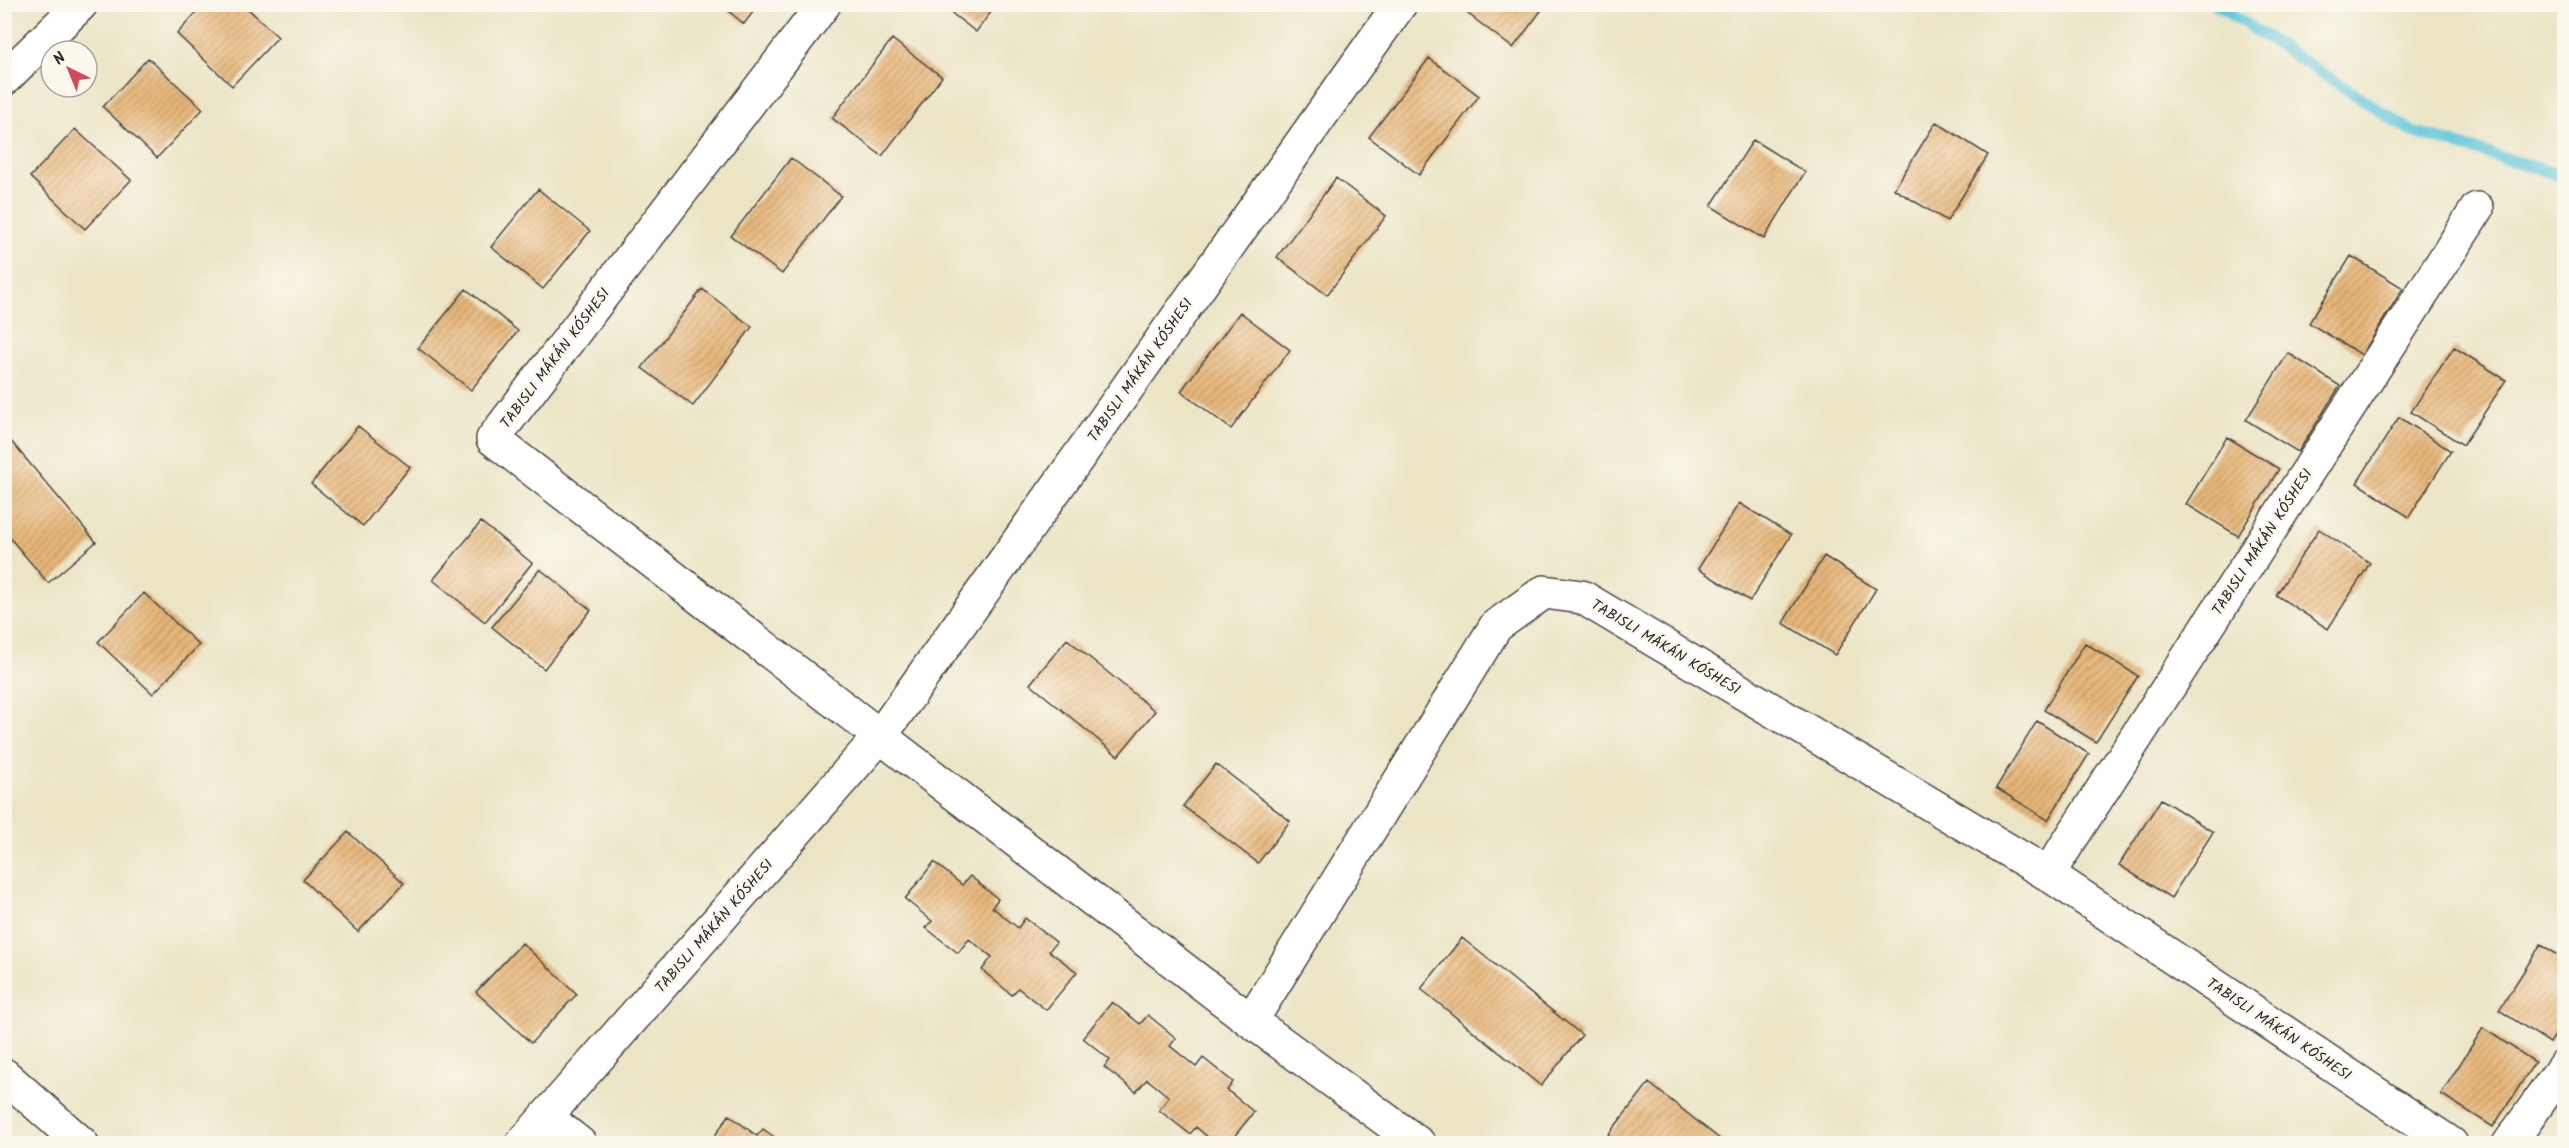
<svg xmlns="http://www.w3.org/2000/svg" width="2569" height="1148" viewBox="0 0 2569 1148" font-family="Kalam,sans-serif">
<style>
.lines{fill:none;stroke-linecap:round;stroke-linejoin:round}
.stream{stroke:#60c6dd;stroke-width:12}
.building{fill:url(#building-hatch)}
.minor-casing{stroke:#484742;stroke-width:36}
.major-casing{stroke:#484742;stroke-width:36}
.path{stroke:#484742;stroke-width:4;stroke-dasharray:4.5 4.5;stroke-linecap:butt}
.minor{stroke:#fff;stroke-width:33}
.major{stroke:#fff;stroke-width:33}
.labels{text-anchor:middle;stroke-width:5;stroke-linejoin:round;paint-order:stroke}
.street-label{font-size:15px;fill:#2b2b2b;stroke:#fbf7ec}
</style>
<defs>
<pattern id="building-hatch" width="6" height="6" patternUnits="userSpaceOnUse" patternTransform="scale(1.5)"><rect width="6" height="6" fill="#e7b678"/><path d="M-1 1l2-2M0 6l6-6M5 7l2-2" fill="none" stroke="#bb9463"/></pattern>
</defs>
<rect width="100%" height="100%" fill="#fbf7ec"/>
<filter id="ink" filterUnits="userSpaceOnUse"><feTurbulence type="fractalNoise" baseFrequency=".0167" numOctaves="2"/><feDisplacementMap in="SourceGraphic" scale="12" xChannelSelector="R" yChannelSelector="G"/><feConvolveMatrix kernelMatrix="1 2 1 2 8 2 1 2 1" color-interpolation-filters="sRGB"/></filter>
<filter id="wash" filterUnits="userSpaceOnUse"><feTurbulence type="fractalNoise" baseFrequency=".008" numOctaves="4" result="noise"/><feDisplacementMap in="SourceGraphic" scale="24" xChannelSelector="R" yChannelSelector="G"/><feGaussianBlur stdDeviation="1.35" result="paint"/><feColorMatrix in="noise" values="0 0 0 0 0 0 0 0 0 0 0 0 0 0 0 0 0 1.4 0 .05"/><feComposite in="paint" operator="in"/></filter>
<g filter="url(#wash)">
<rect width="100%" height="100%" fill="#ebe5c6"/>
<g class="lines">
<path class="stream" d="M2216,4l195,127 153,45"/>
</g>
<g id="blocks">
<path class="building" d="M204,4h39l35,33 -46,49 -55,-52z
M720,4h39l-15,20z
M940,4h57l-21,28z
M1468,4h78l-33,44 -50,-38z
M892,39l50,38 -60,79 -50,-38z
M148,58l55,51 -46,49 -54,-51z
M1429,58l50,38 -60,79 -50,-38z
M1936,122l52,33 -41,66 -53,-32z
M75,129l56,51 -46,49 -55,-52z
M1753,140l52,32 -41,67 -53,-33z
M791,158l50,38 -59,78 -51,-38z
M1336,178l50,38 -59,79 -50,-38z
M538,189l52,42 -47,58 -52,-42z
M2351,256l52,32 -41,67 -53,-32z
M466,289l52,42 -47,59 -53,-42z
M702,289l50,38 -59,79 -51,-38z
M1240,312l50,38 -59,79 -50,-38z
M2454,347l52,33 -43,65 -52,-33z
M2288,353l52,33 -42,66 -52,-32z
M2399,417l52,34 -42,66 -52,-34z
M358,426l52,41 -47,59 -52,-42z
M4,433l92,109 -48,41 -44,-52z
M2227,437l52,32 -41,67 -52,-32z
M1739,503l52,32 -41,66 -52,-32z
M481,522l51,41 -47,59 -52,-42z
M2319,529l51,34 -42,66 -52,-34z
M1824,556l52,33 -41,66 -52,-32z
M540,569l51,41 -47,59 -52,-42z
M144,593l55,52 -46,49 -55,-52z
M1067,639l88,72 -37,45 -88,-72z
M2085,643l53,33 -42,66 -52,-32z
M2037,721l52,33 -41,66 -52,-32z
M1216,764l74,57 -32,42 -75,-57z
M2161,799l52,33 -42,66 -52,-33z
M348,832l56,51 -46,49 -55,-52z
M934,862l28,23 8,-9 28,23 -6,8 26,21 7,-10 31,24 -7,9 28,21 -31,38 -28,-22 -6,7 -30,-25 10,-13 -23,-18 -11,14 -32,-25 6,-7 -27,-22z
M1462,938l120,97 -41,51 -120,-97z
M522,943l55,51 -46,49 -55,-51z
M2541,944l23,15v62l-14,22 -51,-33z
M1112,1002l28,22 8,-9 28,23 -6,8 26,21 7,-9 30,24 -6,8 27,22 -26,32h-12l-20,-17 -6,7 -31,-24 10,-13 -22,-18 -11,13 -32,-25 6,-7 -27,-22z
M2483,1028l52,34 -42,65 -52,-33z
M1649,1083l77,61h-107l-11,-9z
M729,1115l28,21 6,-7 20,15h-74z"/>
</g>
</g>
<g filter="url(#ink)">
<use href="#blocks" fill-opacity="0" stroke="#484742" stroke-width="1.5"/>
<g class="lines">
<g class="minor-casing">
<path id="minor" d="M824,4l-331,435 758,582 168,123
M4,79l77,-75
M2048,874l429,-665
M1251,1021l245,-395 48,-34 38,5 466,277 403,270
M547,1118l33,26
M522,1144l359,-409 519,-731
M2509,1144l55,-78"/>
</g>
<g class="major-casing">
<path id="major" d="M4,1075l78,69"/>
</g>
<path class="path" d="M2359,4l14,5 5,-5"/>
<use href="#minor" class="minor"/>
<use href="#major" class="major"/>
</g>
</g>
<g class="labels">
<g class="street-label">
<text transform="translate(555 358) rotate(-53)" y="5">TABISLI MÁKÁN KÓSHESI</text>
<text transform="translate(1140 370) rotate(-55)" y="5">TABISLI MÁKÁN KÓSHESI</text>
<text transform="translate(2262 542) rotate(-57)" y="5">TABISLI MÁKÁN KÓSHESI</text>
<text transform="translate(1666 647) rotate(31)" y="5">TABISLI MÁKÁN KÓSHESI</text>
<text transform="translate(714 926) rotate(-49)" y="5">TABISLI MÁKÁN KÓSHESI</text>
<text transform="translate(2279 1029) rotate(34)" y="5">TABISLI MÁKÁN KÓSHESI</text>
</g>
</g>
<rect width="2569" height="1148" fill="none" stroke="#fbf7ec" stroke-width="24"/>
<g transform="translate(69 69) rotate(317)"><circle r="28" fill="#fbf7ec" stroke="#a8a59f" stroke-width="1.5"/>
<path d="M0-4.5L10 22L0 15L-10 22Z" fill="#d1495b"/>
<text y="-9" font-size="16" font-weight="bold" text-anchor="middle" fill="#2b2b2b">N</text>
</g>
</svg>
